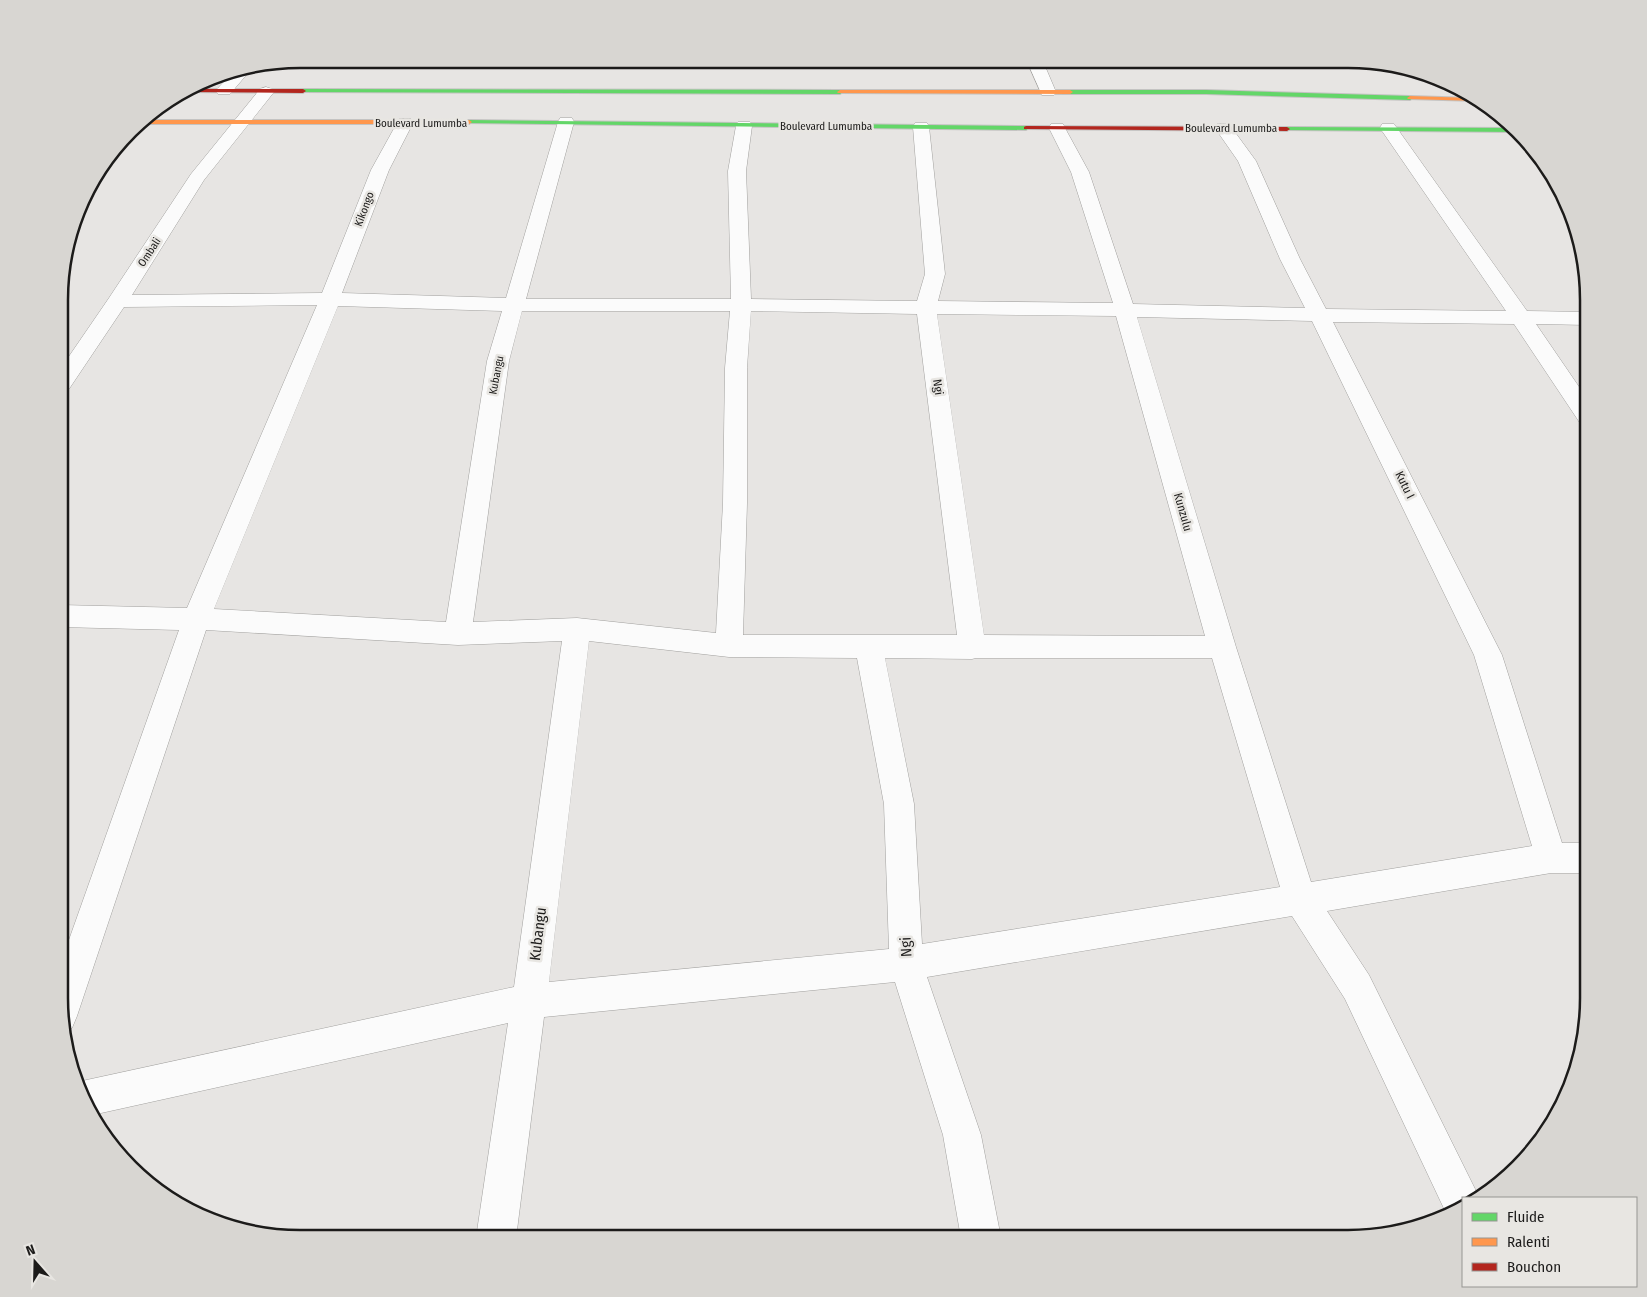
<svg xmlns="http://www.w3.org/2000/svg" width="1647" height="1297" viewBox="0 0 1647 1297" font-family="'Fira Sans Condensed',sans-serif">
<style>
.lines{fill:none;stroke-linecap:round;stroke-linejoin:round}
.lane-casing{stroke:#a1a09e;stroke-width:2}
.street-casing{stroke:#a1a09e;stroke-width:1}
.fast-casing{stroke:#c4c3c2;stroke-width:2}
.slow-casing{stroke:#c4c3c2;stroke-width:2}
.jam-casing{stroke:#c4c3c2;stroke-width:2}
.lane{fill:#fbfbfb;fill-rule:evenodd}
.street{fill:#fbfbfb;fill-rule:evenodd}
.fast{fill:#63d668;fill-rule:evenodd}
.slow{fill:#ff974d;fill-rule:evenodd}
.jam{fill:#b3261e;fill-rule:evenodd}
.labels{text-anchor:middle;stroke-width:5;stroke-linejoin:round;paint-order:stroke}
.far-street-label{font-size:11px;fill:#1c1b1a;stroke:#e8e6e2}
.street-label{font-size:12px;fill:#1c1b1a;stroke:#e8e6e2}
.near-street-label{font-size:15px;fill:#1c1b1a;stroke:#e8e6e2}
.rim{fill:none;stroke:#1c1b1a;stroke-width:2.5}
</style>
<rect width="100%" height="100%" fill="#e7e5e3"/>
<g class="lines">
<g class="lane-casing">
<path id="lane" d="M459,59l12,1 232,-1 -2,2 -23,5h-213l-4,-1z"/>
</g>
<g class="street-casing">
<path id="street" d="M1026,59h16l14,33 -2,3h-12z
M254,66l-24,28h-12l-2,-3 2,-3 18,-19z
M266,87l6,2 2,3 -70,88 -72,115 190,-2 49,-123 26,-47 2,-4h12l2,4 -24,47 -47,123 164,5 52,-176 2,-4h12l2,4 -48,177h205l-3,-128 8,-45 2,-4h12l2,4 -6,45 5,128 166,2 8,-27 -12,-147 2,-4h12l2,4 16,147 -7,27 175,2 -42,-131 -22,-44 2,-4h12l2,4 24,44 44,132 172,4 -25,-49 -42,-98 -23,-33 2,-4h12l27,37 44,98 26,50 180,2 -126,-183 2,-4h12l133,187 61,1v13l-52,-1 52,76v25l-8,-2 -66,-99 -181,-2 169,333 60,188h26v30h-37l-224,38 42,64 108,218 -7,5h-7v5l-16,12 -102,-216 -53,-83 -365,61 54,158 20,103h-40l-18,-103 -48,-153 -351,35 -28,221h-40l32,-215 -416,92 -8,-11 -6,-22 4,-1 432,-94 48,-346 -104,4 -252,-15 -129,386 -5,12 -8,4 -5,-19v-45l120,-338 -119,-3v-22l127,3 130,-303 -193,2 -55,82 -8,2v-23l48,-70 82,-124 69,-85zM338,306l164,5 -15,50 -41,261 -232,-13zM522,311h208l-5,57 -2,135 -7,130 -139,-15 -104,4 36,-261zM751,311l166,3 40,321h-214l4,-132v-135zM937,314l179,2 89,320 -221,-1zM1137,317l175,4 162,334 58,191 -221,36 -75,-235zM589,641l140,16 128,1 27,146 5,145 -340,33zM885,658l87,1 4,-1h236l68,229 -358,57 -8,-140z"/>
</g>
<g class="fast-casing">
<path id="fast" d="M303,89l537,1 3,2 -3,2 -539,-2v-2z
M1206,90l204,6 3,2 -3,2 -204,-6h-136l-3,-2 3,-2z
M469,120l557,6 3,2 -3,2 -559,-7v-2z
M1287,127l226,1 3,4 -231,-2v-2z"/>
</g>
<g class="slow-casing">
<path id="slow" d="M840,90h230l3,2 -3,2 -232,-1 -1,-1z
M1410,96l63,2 5,3 -70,-2 -1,-1z
M140,120h329l3,2 -3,2h-332z"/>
</g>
<g class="jam-casing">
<path id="jam" d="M192,89h111l3,2 -3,2 -116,-1z
M1026,126l261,1 3,2 -3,2 -263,-2v-2z"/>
</g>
<use href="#lane" class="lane"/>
<use href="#street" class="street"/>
<use href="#fast" class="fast"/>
<use href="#slow" class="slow"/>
<use href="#jam" class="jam"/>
</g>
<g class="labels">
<g class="far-street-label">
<text x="421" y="127">Boulevard Lumumba</text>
<text x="826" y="130">Boulevard Lumumba</text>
<text x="1231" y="132">Boulevard Lumumba</text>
<text transform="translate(364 209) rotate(-69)" y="4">Kikongo</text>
<text transform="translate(149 252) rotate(-57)" y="4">Ombali</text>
<text transform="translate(496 375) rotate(-79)" y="4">Kubangu</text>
</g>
<g class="street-label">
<text transform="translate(938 387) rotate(82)" y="4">Ngi</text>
<text transform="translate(1405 485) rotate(64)" y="4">Kutu I</text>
<text transform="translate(1183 512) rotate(74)" y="4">Kunzulu</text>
</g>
<g class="near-street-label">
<text transform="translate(538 934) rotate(-83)" y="5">Kubangu</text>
<text transform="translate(906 947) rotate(-93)" y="5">Ngi</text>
</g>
</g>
<path d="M0 0H1647V1297H0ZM300 68H1348A232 232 0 0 1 1580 300V998A232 232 0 0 1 1348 1230H300A232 232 0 0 1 68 998V300A232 232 0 0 1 300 68Z" fill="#d8d6d2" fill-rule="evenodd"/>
<path class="rim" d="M300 68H1348A232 232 0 0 1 1580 300V998A232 232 0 0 1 1348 1230H300A232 232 0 0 1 68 998V300A232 232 0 0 1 300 68Z"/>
<rect x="1462" y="1197" width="175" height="90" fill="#e8e6e2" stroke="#969592"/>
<rect x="1472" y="1213" width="25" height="8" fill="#63d668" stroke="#969592"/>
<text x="1507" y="1222" font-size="15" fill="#1c1b1a">Fluide</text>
<rect x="1472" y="1238" width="25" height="8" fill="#ff974d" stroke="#969592"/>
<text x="1507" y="1247" font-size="15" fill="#1c1b1a">Ralenti</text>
<rect x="1472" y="1263" width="25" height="8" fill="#b3261e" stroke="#969592"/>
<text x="1507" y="1272" font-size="15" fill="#1c1b1a">Bouchon</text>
<g transform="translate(35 1262) rotate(340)" stroke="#e8e6e2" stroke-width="4" paint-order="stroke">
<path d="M0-4L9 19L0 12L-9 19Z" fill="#1c1b1a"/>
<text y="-8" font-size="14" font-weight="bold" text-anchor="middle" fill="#1c1b1a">N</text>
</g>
</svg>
